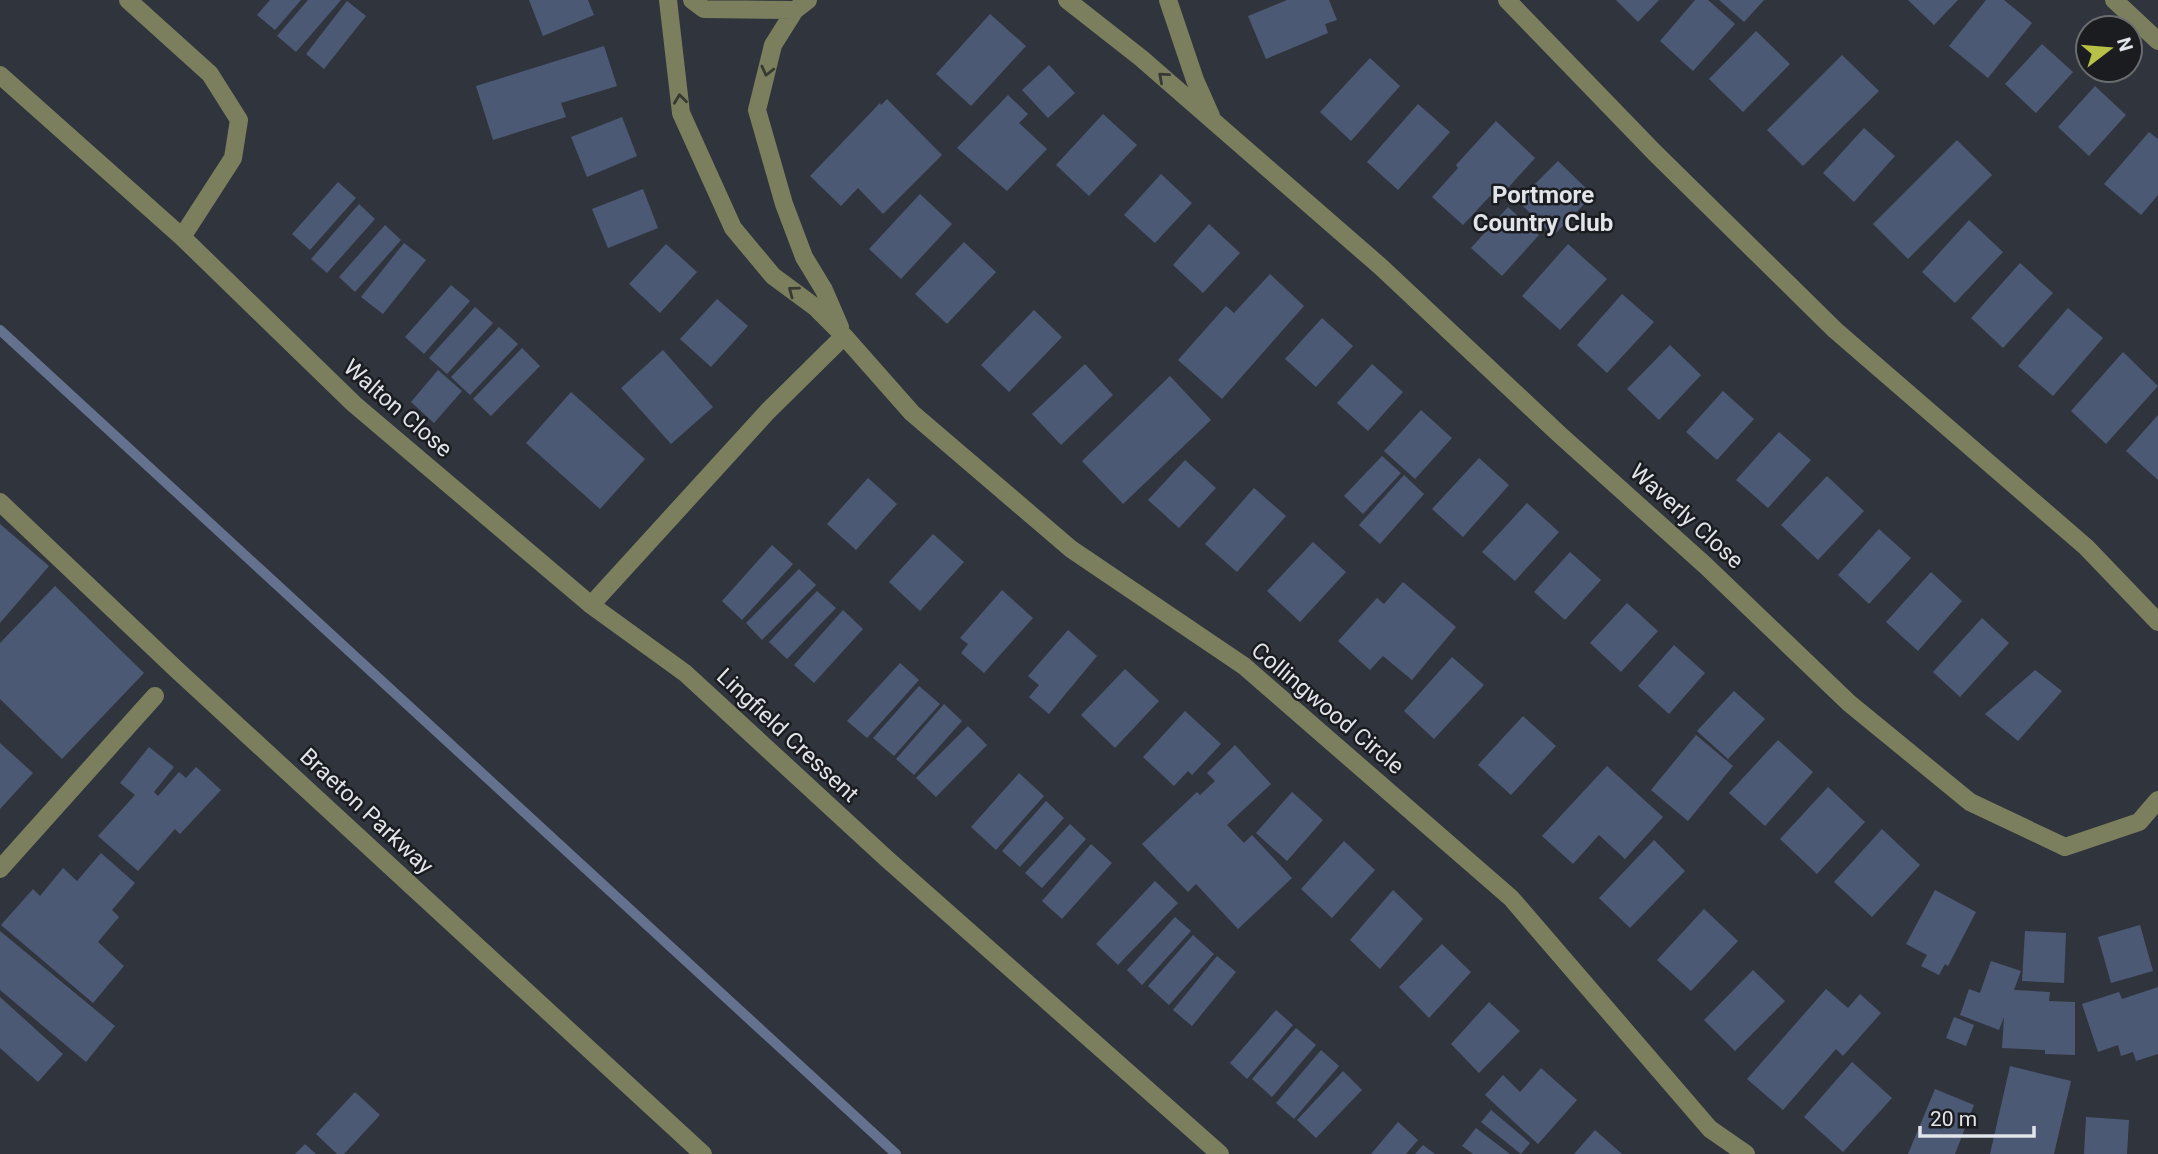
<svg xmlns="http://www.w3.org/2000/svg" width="2158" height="1154" viewBox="0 0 2158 1154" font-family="Roboto,sans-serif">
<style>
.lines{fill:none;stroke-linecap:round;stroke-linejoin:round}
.stream{stroke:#64728f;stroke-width:10}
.building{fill:#4c5975}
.minor{stroke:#7b7f5d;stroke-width:18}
.oneway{stroke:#373a32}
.labels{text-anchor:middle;stroke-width:5;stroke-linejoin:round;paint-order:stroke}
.street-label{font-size:23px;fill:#e1e4e9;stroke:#1a1c20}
.neighbourhood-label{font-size:24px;font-weight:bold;fill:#e1e4e9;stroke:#1a1c20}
</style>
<rect width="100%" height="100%" fill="#30353d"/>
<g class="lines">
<path class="stream" d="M0,330l896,824"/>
</g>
<path class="building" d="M270,0h31l-26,30 -18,-15z
M308,0h33l-45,52 -19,-16z
M529,0h59l6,15 -51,21z
M1287,0h42l8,20 -12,4 3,9 -62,26 -18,-43z
M1616,0h43l-21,22z
M1695,0h13l27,24 -42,47 -33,-30z
M1719,0h45l-20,22z
M1908,0h50l-24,25z
M1986,0h18l28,23 -44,55 -39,-32z
M347,1l19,15 -42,53 -18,-15z
M990,14l36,32 -55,60 -35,-32z
M1756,31l34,33 -47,48 -34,-33z
M2042,44l31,28 -37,41 -31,-29z
M604,46l13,40 -56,17 5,14 -73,23 -17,-54z
M1842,55l37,36 -76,75 -36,-36z
M1370,58l30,28 -49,55 -31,-29z
M1049,65l26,28 -27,25 -26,-28z
M2095,86l31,29 -37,41 -31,-29z
M1008,95l20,19 -9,9 28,26 -40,42 -50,-43z
M887,99l55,56 -59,59 -25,-26 -17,18 -31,-30 70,-73 1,2z
M1418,104l32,28 -52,58 -31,-28z
M1103,114l34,31 -48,51 -33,-31z
M622,117l15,39 -50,21 -16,-40z
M1496,121l39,37 -39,43 -6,-5 -27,29 -31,-28 26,-29 -2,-3z
M1864,128l31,28 -41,46 -31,-29z
M2149,132l9,7v56l-17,20 -37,-31z
M1957,140l35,35 -84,84 -35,-35z
M1558,161l35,34 -40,41 -35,-35z
M1161,174l31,29 -37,40 -31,-28z
M338,182l18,16 -46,52 -18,-16z
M643,189l15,39 -50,20 -16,-39z
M920,194l32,30 -51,55 -32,-30z
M359,204l16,15 -48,54 -16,-14z
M1508,207l31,28 -37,41 -31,-28z
M1969,220l34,32 -48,51 -33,-31z
M1209,224l31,29 -37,40 -30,-28z
M385,225l16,15 -46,52 -16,-15z
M964,242l32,30 -49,52 -32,-30z
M404,243l22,17 -43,54 -22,-17z
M666,244l31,28 -37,41 -31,-29z
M1568,244l39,35 -47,51 -38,-34z
M2020,263l33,30 -50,55 -32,-30z
M1270,274l34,32 -82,93 -44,-39 48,-54 8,7z
M451,285l19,16 -46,53 -19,-17z
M1622,294l32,28 -47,51 -30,-28z
M717,299l31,27 -37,41 -31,-28z
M475,307l18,16 -46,51 -18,-16z
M2068,308l35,30 -50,58 -35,-30z
M1034,310l28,27 -53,55 -28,-27z
M1322,318l31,28 -37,41 -31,-28z
M499,327l19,17 -48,51 -19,-18z
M1670,345l31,30 -42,45 -32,-31z
M522,348l18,18 -49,50 -18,-17z
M663,350l50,57 -42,37 -50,-56z
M2123,352l35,34 -52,58 -35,-33z
M1085,364l28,31 -52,50 -29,-31z
M1372,364l31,28 -35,39 -31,-28z
M438,370l24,21 -28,32 -23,-21z
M1170,376l41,44 -88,84 -41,-43z
M1723,391l31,28 -37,41 -31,-28z
M571,392l74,67 -45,50 -74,-66z
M1421,410l31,28 -37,41 -31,-28z
M2158,415v65l-32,-29z
M1779,432l32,28 -43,48 -32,-28z
M1382,456l19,17 -38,41 -19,-18z
M1479,458l30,27 -46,52 -31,-28z
M1185,460l31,28 -37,40 -31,-28z
M1404,475l20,19 -44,50 -21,-19z
M1827,476l37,35 -46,49 -37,-35z
M868,478l29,26 -41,46 -29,-26z
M1254,488l32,28 -49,56 -32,-28z
M1527,503l32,29 -44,49 -33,-29z
M0,524l49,42 -49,57z
M1879,529l32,29 -42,46 -31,-29z
M933,534l31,28 -44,49 -31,-29z
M1313,542l33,30 -46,50 -33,-31z
M772,545l21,19 -51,56 -20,-19z
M1570,552l31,28 -36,40 -31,-28z
M799,569l17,16 -54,55 -16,-17z
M1931,572l31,29 -44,50 -32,-29z
M1403,582l53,45 -44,53 -29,-24 -13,14 -32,-29 39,-43 7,6z
M55,586l89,87 -82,86 -62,-60v-56z
M1002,590l31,28 -49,55 -23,-20 7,-9 -8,-6z
M817,591l19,17 -49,51 -18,-17z
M1627,603l31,28 -37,41 -31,-29z
M843,610l20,19 -49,54 -20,-18z
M1982,618l27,25 -49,54 -27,-25z
M1068,630l29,26 -48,58 -20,-17 10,-12 -11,-9z
M1674,645l31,28 -36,41 -31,-28z
M1452,657l32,28 -50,54 -30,-28z
M900,663l19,17 -52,58 -20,-17z
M1125,669l34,32 -44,47 -34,-33z
M2035,670l27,21 -44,50 -33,-27z
M919,686l21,18 -46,52 -21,-18z
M1734,691l31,28 -37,40 -31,-28z
M944,704l18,17 -48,54 -18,-16z
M1185,711l36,33 -29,31 -4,-4 -14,15 -31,-29z
M1523,716l33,30 -45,49 -33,-30z
M968,726l19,19 -51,52 -20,-19z
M1696,735l37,31 -45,55 -37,-31z
M1778,740l35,32 -48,54 -36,-33z
M0,743l33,30 -33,36z
M1235,745l36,39 -44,41 17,18 8,-8 40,43 -54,51 -42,-45 -8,8 -46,-48 55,-52 3,3 15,-14 -8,-8z
M149,747l25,20 -20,25 4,4 21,-24 7,6 10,-11 25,23 -41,44 -5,-5 -37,42 -40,-35 37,-41 -15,-12z
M1607,766l56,51 -38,42 -26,-24 -26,29 -31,-28z
M1019,773l25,23 -48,54 -25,-23z
M1828,787l37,35 -48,52 -37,-35z
M1292,792l31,28 -36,41 -31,-28z
M1046,801l18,17 -44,49 -18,-16z
M1070,824l16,15 -44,49 -17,-15z
M1882,829l38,36 -48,52 -38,-35z
M1654,840l31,31 -55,57 -31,-30z
M1344,841l31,29 -43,48 -31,-29z
M1091,844l21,19 -50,56 -20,-18z
M101,853l34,30 -23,27 7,7 -21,25 26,24 -31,37 -92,-78 32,-36 7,7 23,-28 14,13z
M1155,881l23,22 -60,62 -22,-21z
M1393,890l30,29 -43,50 -30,-29z
M1935,890l41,22 -28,54 -3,-2 -6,11 -18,-9 6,-11 -21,-11z
M1704,909l34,32 -47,50 -34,-31z
M1175,917l16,14 -49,54 -15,-15z
M2140,925l13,46 -42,12 -13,-46z
M0,931l115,95 -29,36 -86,-72z
M2025,931l41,2 -2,50 -42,-2z
M1193,935l21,19 -45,51 -21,-19z
M1442,944l29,28 -42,46 -30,-31z
M1217,956l19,16 -44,54 -19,-16z
M1991,961l30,10 -7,19 36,2 -1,9 26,1v53l-30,-1v-4l-43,-2 2,-31 -5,13 -39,-15 9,-26 11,4z
M1753,970l32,31 -50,50 -31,-31z
M2158,987v67l-22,7 -3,-9 -12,4 -3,-11 -20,7 -16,-48 37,-12 3,7z
M1826,989l22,19 12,-14 21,19 -38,43 -7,-7 -53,61 -36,-31z
M0,997l63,57 -25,28 -38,-34z
M1489,1002l31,29 -41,42 -28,-29z
M1276,1010l17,15 -46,54 -17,-16z
M1954,1017l20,8 -8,21 -20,-8z
M1296,1028l20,17 -44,52 -20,-18z
M1321,1050l18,16 -45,53 -18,-16z
M1852,1062l40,36 -49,54 -39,-35z
M2010,1066l61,15 -17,73h-64z
M1541,1068l36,32 -39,44 -53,-49 18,-20 17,17z
M1343,1071l19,19 -46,48 -19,-18z
M1935,1089l39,16 -19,49h-47z
M355,1092l25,23 -36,39h-7l-21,-20z
M1491,1110l39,33 -9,11 -40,-32z
M2086,1117l43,3 -2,34h-43z
M1398,1122l20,18 -12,14h-35z
M1476,1128l34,26h-37l-11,-8z
M1595,1130l27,24h-48z
M305,1144l11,10h-21z
M1423,1145l12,9h-20z"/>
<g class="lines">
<path class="minor" d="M128,0l82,74 29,46 -6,38 -51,79
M668,0l13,113 52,115 40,48 42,31 29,29 68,77 159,136 173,117 267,232 199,231 36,25
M692,0l12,9 91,1 13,-10
M1067,0l74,58 240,209 178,167 147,132 143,137 121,99 95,45 74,-25 19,-22
M1168,0l27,80 16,36
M1507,0l148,153 180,177 251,217 72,75
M2114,0l44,41
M795,10l-22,35 -16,65 27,94 20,53 20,33 16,37
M0,75l182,162 172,167 237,201
M844,336l-76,75 -177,194 94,68 202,186 333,295
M0,502l177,168 526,484
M0,869l155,-173"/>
</g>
<defs><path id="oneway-chevron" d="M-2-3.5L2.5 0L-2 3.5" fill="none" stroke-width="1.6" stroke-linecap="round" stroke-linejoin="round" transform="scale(1.75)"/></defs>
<g class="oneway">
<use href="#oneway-chevron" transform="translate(767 71) rotate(104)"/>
<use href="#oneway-chevron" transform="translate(1163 77) rotate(-139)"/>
<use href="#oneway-chevron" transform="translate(680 99) rotate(-97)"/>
<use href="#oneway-chevron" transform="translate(793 291) rotate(-143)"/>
</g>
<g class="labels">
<g class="street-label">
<text transform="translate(398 408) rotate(41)" y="8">Walton Close</text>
<text transform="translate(1687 516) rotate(42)" y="8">Waverly Close</text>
<text transform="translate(1328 708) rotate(40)" y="8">Collingwood Circle</text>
<text transform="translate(788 735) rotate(43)" y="8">Lingfield Cressent</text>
<text transform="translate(367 811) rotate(43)" y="8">Braeton Parkway</text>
</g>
<g class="neighbourhood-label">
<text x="1543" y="203">Portmore<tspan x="1543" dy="28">Country Club</tspan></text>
</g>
</g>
<g transform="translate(2109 49) rotate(74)"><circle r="33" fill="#1a1c20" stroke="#6a6c70" stroke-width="2"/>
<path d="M0-5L12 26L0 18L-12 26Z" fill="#b8c147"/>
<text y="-10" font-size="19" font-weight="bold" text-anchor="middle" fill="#e1e4e9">N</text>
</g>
<path d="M1920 1126v10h114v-10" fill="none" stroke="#e1e4e9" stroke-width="3.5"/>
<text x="1930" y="1126" font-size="21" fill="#e1e4e9" stroke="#1a1c20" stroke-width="5" paint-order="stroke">20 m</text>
</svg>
